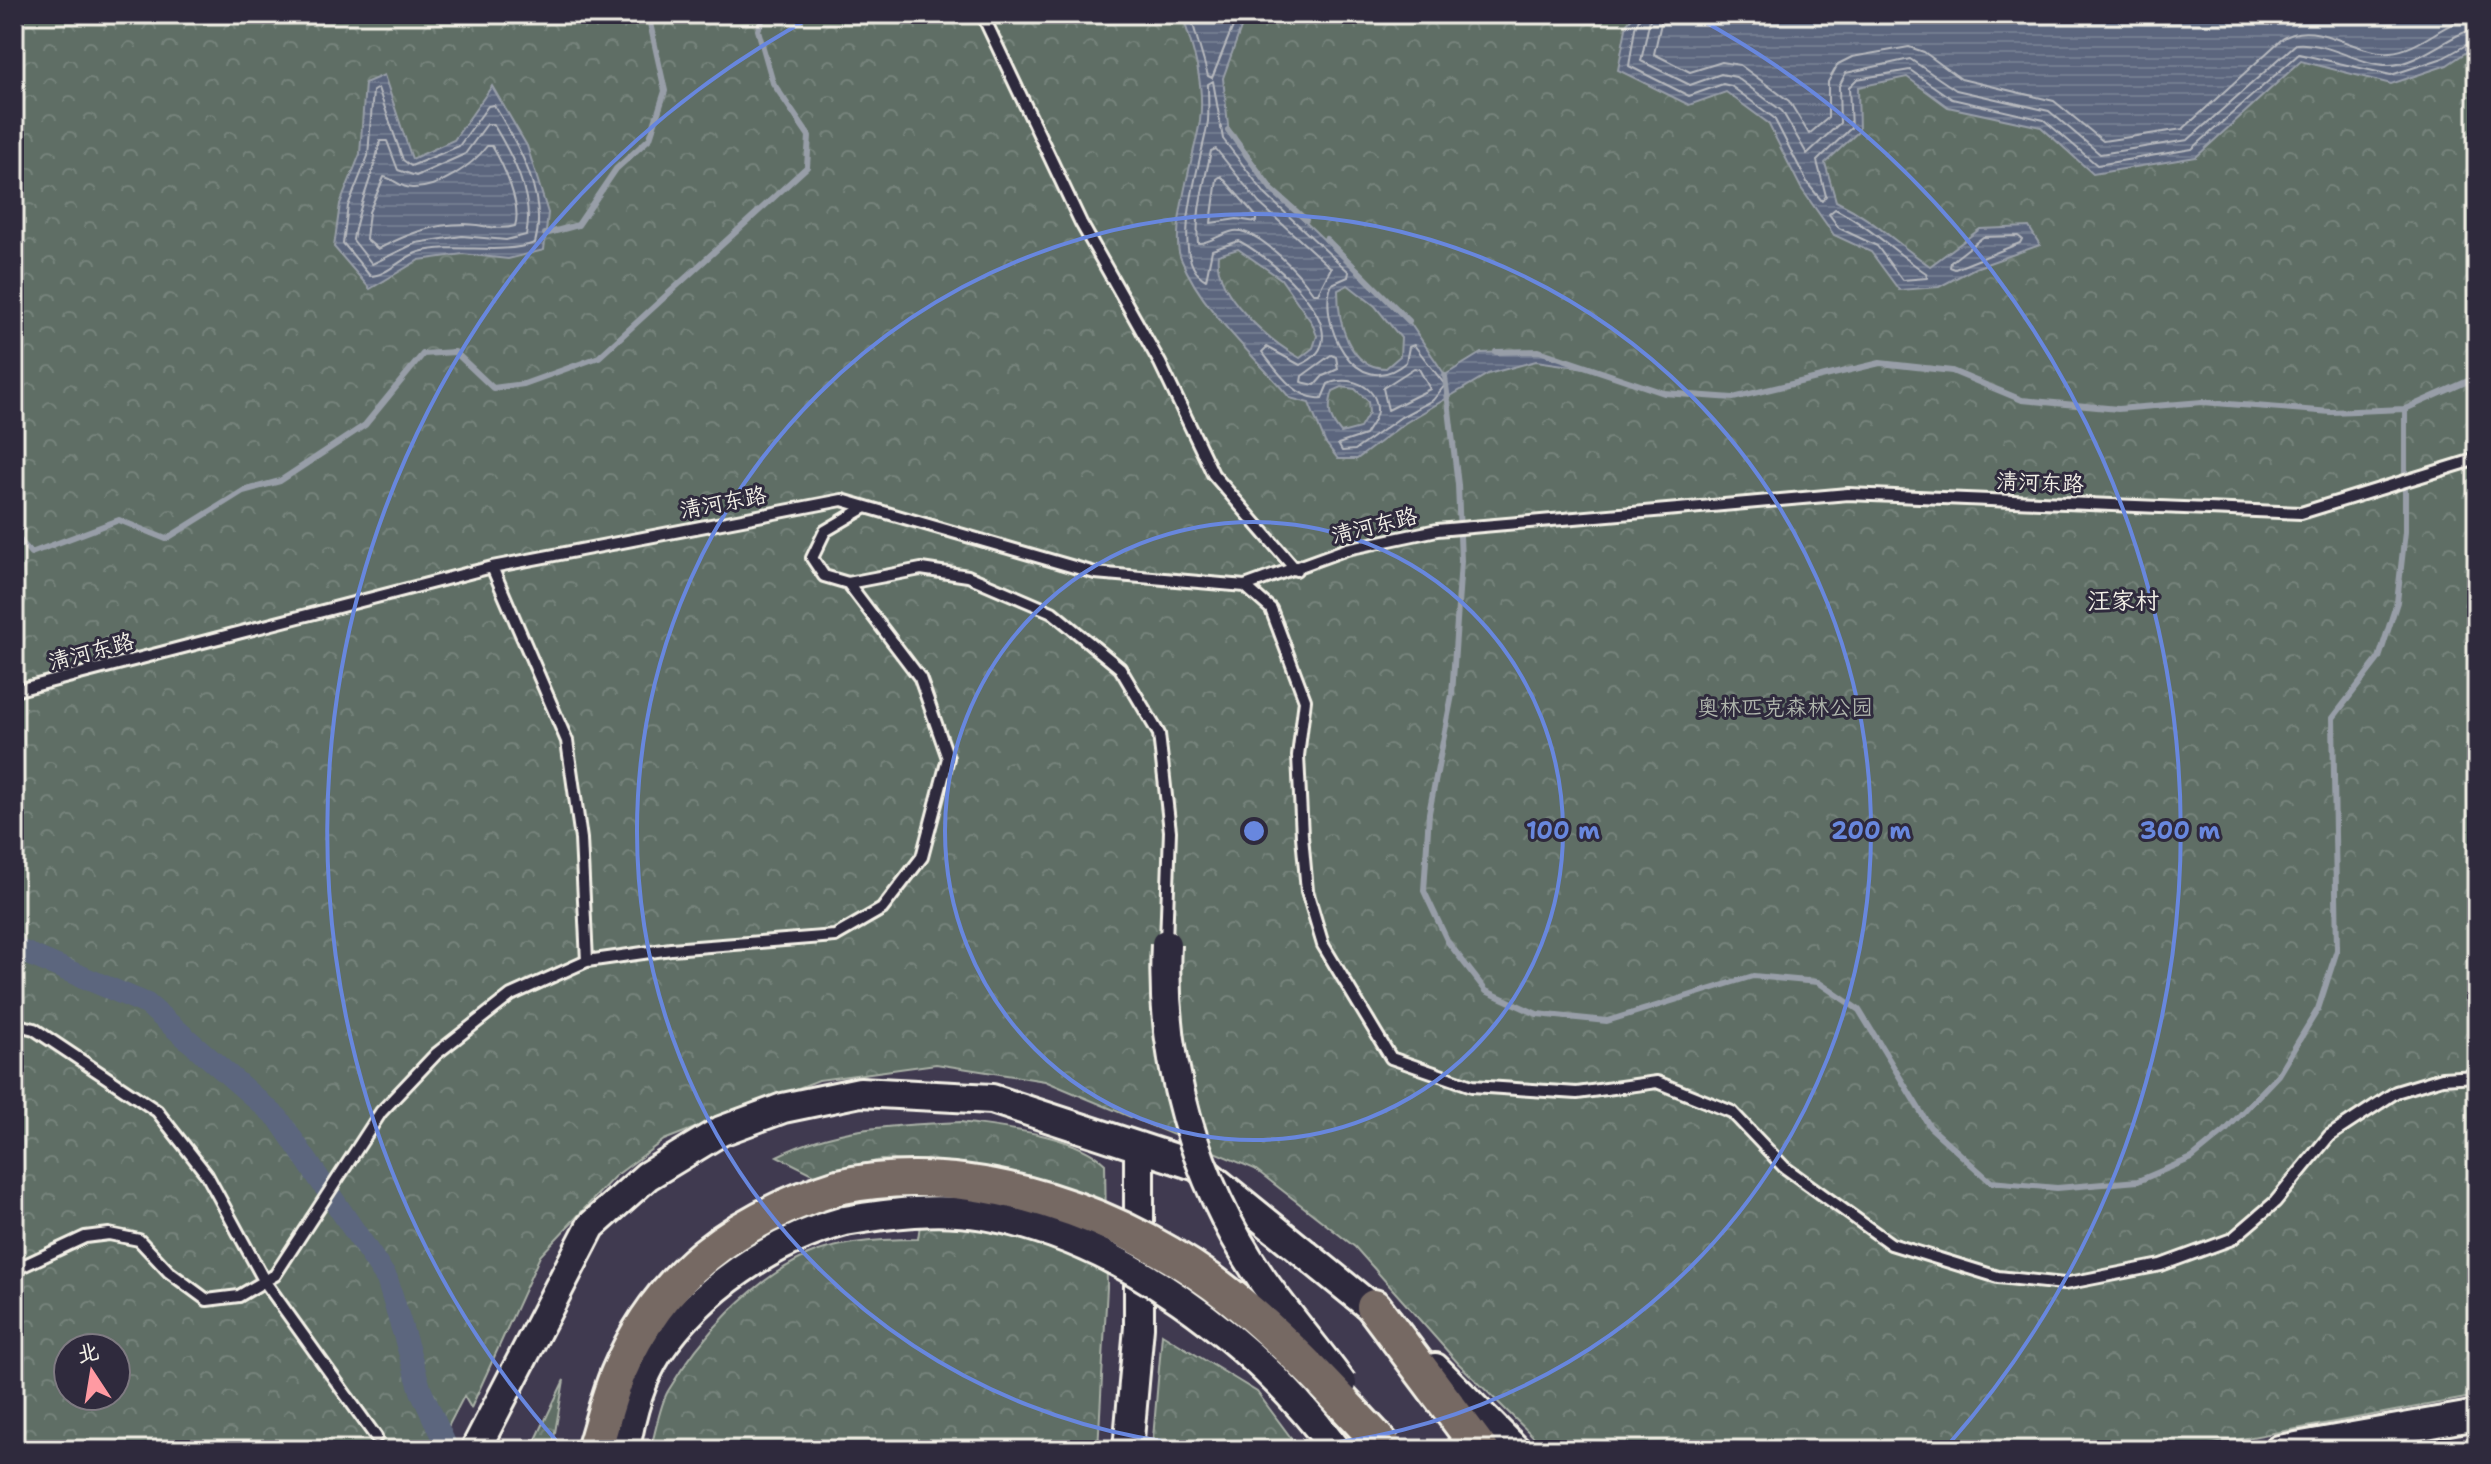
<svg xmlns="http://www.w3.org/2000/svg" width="2491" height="1464" viewBox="0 0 2491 1464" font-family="'Shantell Sans','LXGW WenKai TC',sans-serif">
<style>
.forest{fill:url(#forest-crowns);stroke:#a9b0a6;stroke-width:2;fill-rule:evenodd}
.water{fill:url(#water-rules);stroke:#989ea8;stroke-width:2;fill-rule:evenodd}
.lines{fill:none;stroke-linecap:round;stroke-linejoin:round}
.shore{stroke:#b7b9be;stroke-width:2}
.stream{stroke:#989ea8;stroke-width:6}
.canal{stroke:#5b667e;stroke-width:22}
.lane-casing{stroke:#f4f1e8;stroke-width:16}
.secondary-casing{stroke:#f4f1e8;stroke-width:34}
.highway-casing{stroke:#f4f1e8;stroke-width:40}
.lane{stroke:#2f2a3d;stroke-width:10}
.secondary{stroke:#2f2a3d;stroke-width:28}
.highway{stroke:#766964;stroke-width:34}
.secondary-bridge-casing{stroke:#f4f1e8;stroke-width:34;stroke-linecap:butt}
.highway-bridge-casing{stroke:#f4f1e8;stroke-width:40;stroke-linecap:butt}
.secondary-bridge{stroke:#2f2a3d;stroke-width:28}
.highway-bridge{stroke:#766964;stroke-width:34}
.ring{fill:none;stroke:#6887de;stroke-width:4}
.labels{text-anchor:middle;stroke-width:6;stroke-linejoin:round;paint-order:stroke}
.street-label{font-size:22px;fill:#f4f1e8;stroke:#2f2a3d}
.park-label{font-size:22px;fill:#b0b6ad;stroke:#2f2a3d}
.neighbourhood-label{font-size:24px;fill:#f4f1e8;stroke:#2f2a3d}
.centre{fill:#6887de;stroke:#2f2a3d;stroke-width:4}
.ring-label{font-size:24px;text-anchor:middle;font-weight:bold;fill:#6887de;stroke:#2f2a3d;stroke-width:6;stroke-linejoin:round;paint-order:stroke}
</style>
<defs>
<pattern id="forest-crowns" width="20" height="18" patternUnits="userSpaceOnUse" patternTransform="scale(2)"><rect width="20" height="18" fill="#5e6e65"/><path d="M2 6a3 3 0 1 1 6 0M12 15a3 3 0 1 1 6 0" fill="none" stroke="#76837b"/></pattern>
<pattern id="water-rules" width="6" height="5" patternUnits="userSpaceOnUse" patternTransform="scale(2)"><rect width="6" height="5" fill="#5b667e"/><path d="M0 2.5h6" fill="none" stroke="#737c90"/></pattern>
</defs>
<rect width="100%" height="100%" fill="#403a50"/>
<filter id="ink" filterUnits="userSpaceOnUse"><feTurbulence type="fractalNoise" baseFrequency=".0125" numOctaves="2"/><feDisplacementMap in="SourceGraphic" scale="16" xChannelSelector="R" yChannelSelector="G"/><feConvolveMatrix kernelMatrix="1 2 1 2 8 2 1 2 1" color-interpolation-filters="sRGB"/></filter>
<g filter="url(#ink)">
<path class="forest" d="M14,14h2463v1382l-296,54h-634l-89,-87 -103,-116 -100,-78 -210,-88 -109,-17 -117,16 -155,60 -50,37 -74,79 -69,152 -7,-12 -28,54h-422zM68,1348h48v48h-48z
M961,1122c42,6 113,12 144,42l2,123 -9,163h-448c6,-18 9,-43 18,-59 32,-54 83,-110 140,-136 32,-14 76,-16 110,-16l11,-77 -48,-2 -66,15 -38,-19c59,-29 118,-31 184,-34z
M1162,1334l95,58 43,58h-148z
M564,1380l-12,70h-21z"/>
<path class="water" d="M1182,14h64l-23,64 6,56 43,56 136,130 37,55 36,-22 58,-2 53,18 -56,-8 -48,13 -83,49 -48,36h-19l-13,-17 -16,-39 -19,-5c-36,-43 -87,-86 -109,-139 -12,-27 14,-106 19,-138 5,-38 -7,-72 -18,-107zM1238,249l43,30 31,44 5,13 -4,12 -13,10c-32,-18 -87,-65 -82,-103zM1348,285l27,21 26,32 -1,18 -14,12c-38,0 -48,-46 -48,-78zM1342,387l13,2 13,12 1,12 -9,15 -19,5c-12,-14 -14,-24 -8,-42z
M1635,14h842v31l-30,20 -56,19 -90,-23 -105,96 -103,17 -52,-47 -93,-20 -41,-30 -49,10 1,44 -34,32 11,38c37,18 60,42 94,65l50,-37 49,-2 11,18 -65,23 -36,19 -40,3 -28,-38 -37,-17 -33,-47 -33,-65 -42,-31 -37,13 -71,-35 9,-47z
M384,75l28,84 42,-19 38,-54 35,60 21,67 -4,37 -36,9 -45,-5 -44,6 -49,29 -36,-42 6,-43 20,-50 5,-71z"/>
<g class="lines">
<path class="shore" d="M1190,14l18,62 4,2 26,-64
M1641,14l-6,14 -6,38 60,30 34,-12 8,2 43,32 34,66 14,17 4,-5 -9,-35 34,-33 -2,-41 8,-8 53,-9 42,29 92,21 53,45 95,-16 107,-95 92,21 52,-17 34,-19
M1651,14l-10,47 49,24 31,-11 15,3 46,34 25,43 33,-31 -1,-37 7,-13 64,-14 46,31 93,21 51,43 88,-14 108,-96c31,-3 62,21 93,21 30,0 64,-34 88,-36
M1663,14l-9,40 36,18 32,-10 18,3 49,36 20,33 19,-16v-36l10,-18 14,-7 57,-10 15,5 37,27 93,22 49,40 80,-12 98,-89c32,-24 74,15 109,12 32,-2 56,-34 87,-35
M1213,81l10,58 43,56 83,77 -1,5 -16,7c-16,35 23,122 74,78l3,-15 5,-2 31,40 -12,15 -32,17 -46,33 -13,1 -4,-7 27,-9c4,-7 11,-15 12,-24 1,-26 -29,-36 -49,-27l-6,14c-25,3 -45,-27 -60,-46l5,-5 33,18c66,-28 -28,-107 -61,-124l-27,9 -6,30c-41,-21 -3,-122 2,-159 1,-12 0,-25 0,-37z
M378,88l25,72 8,6 48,-20 29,-40 6,-1c24,39 54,91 41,138 -38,13 -77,-1 -116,9 -17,5 -32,24 -49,24l-27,-33 5,-37 20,-50 5,-65z
M487,124h6c19,31 42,74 33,111l-20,5 -44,-4 -46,7 -44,21 -19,-24c5,-35 21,-65 27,-99h7l11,29 18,6 49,-22z
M487,146h5c11,18 30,59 23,80 -17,5 -34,-2 -51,-2 -33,0 -58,11 -86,25l-12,-10 3,-27 15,-35c9,1 16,11 28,11 26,1 60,-22 75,-42z
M1216,149l43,54 72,65 -13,25h-5c-13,-19 -55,-65 -79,-62 -12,2 -26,13 -36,12 -3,-30 7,-62 13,-92z
M1221,176l35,40v6l-19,-3 -26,4 6,-44z
M1835,209c34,17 60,43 91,64l1,5 -25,2 -25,-34 -38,-18 -10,-14z
M2018,236l4,3 -2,4 -65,26 -5,-2 1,-5 32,-25z
M1331,355l5,2 2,12 -15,7 -8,9 -14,-3 1,-6z
M1414,368l5,1 11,20 -42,21 -5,-22z"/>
<path class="stream" d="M1228,130l44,60 34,30
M545,234l33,-9 38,-56 34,-31 15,-47 -17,-77
M1326,239l83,82
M1496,352l43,-1 125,42 69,5 147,-35 72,8 70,29 96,9 84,-7 129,10 74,-3
M1445,376l13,109 3,76 -9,134 -23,118 -5,78 24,51 38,49 51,23 70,7 146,-45 65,6 41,28 71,117 61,55 66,6 81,-7 54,-23 33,-27 53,-56 40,-66 19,-59 -4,-232 46,-60 18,-56 8,-70v-123l72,-32
M14,534l17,19 88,-33 47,19 77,-48 37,-10 85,-56 58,-71 32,-2 38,36 31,-4 75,-27 208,-190 2,-31 -36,-53 -15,-53 7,-16"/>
<path class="canal" d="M14,948l133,56 131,114 109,161 34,112 27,59"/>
<g class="lane-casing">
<path id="lane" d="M982,14l99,209 79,140 53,111 83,96
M492,567l75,174 14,98 6,122
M848,583l73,-14 47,7 84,36 68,56 39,66 11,97 -4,111
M1245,586l26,23 34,91 -7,56 4,80 5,55 16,54 68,113 81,28 105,7 80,-11 75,30 52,55 107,77 107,33 66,7 97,-19 71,-26 43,-37 54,-66 67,-44 46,-14 35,-2
M14,691l478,-124 350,-67 253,73 150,13 102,-37 90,-19 411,-36 453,19 176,-54
M14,1024l20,5 123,82 50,64 58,107 111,155
M14,1270l71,-33 24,-3 30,6 30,32 38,28 32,-4 36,-21 106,-163 55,-58 75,-59 76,-34 84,-12 164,-13 47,-27 40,-52 26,-99 -28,-80 -72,-95 -24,-7 -12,-18 13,-27 41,-24"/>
</g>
<g class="secondary-casing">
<path id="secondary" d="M1435,1368l81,82
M475,1450l116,-224 56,-50 74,-45 62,-23 77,-16 132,7 205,67 192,156
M625,1450c5,-32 15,-70 33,-98 44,-64 113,-111 187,-131
M1128,1450l11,-123v-180
M2279,1450l198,-35"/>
</g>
<g class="highway-casing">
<path id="highway" d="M1374,1307l107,143
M594,1450c8,-25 14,-52 24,-76 42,-100 118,-155 220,-187"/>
</g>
<use href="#lane" class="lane"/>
<use href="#secondary" class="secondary"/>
<use href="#highway" class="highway"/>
<g class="secondary-bridge-casing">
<path id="secondary-bridge" d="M1166,944c-6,116 29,237 95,334 25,36 55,70 81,106
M845,1221c46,-8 93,-14 139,-6 136,23 271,126 352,235"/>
</g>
<g class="highway-bridge-casing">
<path id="highway-bridge" d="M838,1187c135,-29 291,27 396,112 55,45 103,97 151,149"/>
</g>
<use href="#secondary-bridge" class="secondary-bridge"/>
<use href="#highway-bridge" class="highway-bridge"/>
</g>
</g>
<g class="ring">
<circle cx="1254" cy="831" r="309"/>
<circle cx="1254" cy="831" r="617"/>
<path d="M560 1445A926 926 0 0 1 812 17M1696 17A926 926 0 0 1 1948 1445"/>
</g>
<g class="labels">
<g class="street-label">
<text transform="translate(2040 482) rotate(2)" y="8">清河东路</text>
<text transform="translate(723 502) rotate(-11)" y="8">清河东路</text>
<text transform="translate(1374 525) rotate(-14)" y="8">清河东路</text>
<text transform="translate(91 651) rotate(-15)" y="8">清河东路</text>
</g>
<g class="park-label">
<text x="1785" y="715">奥林匹克森林公园</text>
</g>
<g class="neighbourhood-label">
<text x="2123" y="609">汪家村</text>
</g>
</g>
<circle cx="1254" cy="831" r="12" class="centre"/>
<g class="ring-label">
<text x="1563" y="839">100 m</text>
<text x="1871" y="839">200 m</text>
<text x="2180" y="839">300 m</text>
</g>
<rect width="2491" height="1464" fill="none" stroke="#2f2a3d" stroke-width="48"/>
<rect x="24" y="24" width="2443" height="1416" fill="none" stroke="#f4f1e8" stroke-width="3" filter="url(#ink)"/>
<g transform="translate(92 1372) rotate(348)"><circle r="38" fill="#2f2a3d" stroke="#7e7a81" stroke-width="2"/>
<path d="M0-6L14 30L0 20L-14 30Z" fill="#ff9aa2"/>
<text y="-12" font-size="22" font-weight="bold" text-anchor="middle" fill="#f4f1e8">北</text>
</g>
</svg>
